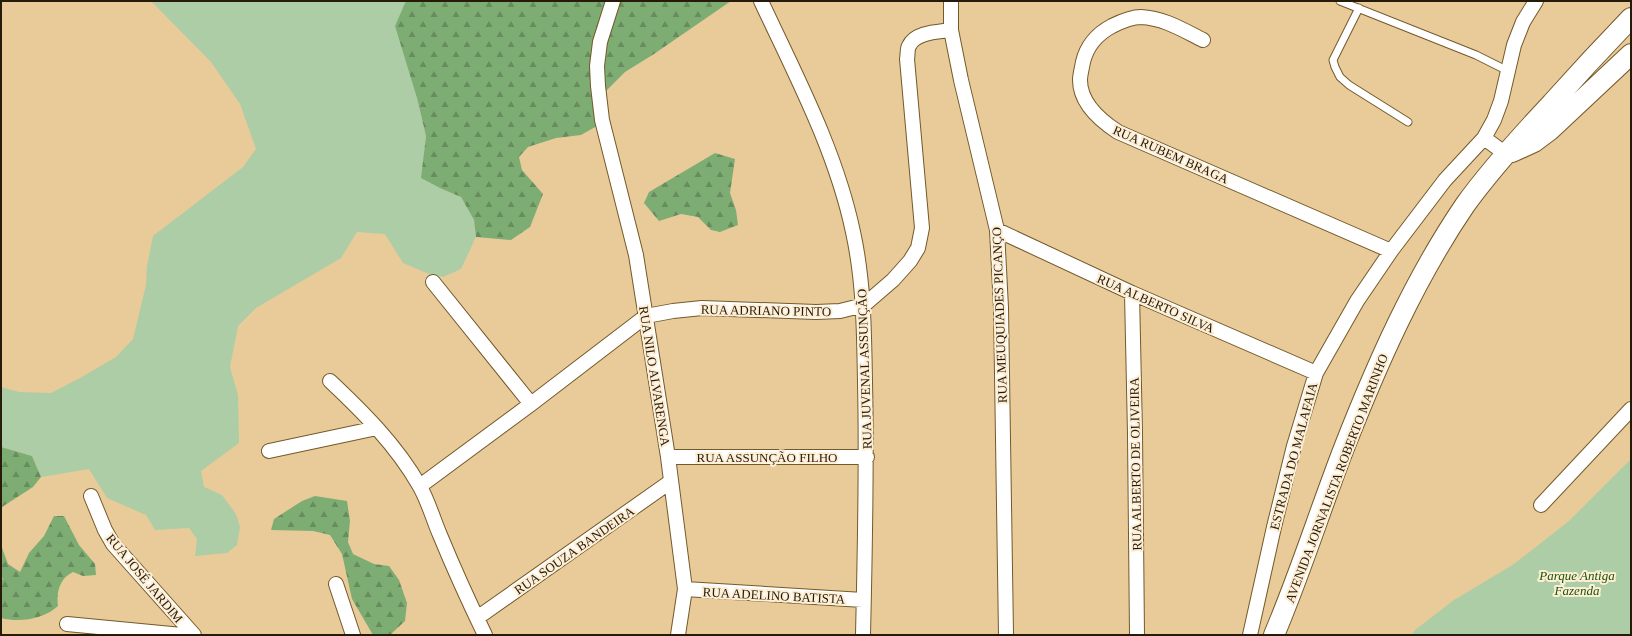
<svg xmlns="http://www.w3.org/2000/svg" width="1632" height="636" viewBox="0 0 1632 636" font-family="'Times New Roman',serif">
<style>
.green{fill:#accda5}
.forest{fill:url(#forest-firs)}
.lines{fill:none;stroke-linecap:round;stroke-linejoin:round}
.lane-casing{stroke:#74592a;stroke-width:9}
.street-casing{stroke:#74592a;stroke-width:16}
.secondary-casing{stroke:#74592a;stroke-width:22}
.lane{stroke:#fff;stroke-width:7}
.street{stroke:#fff;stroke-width:14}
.secondary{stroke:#fff;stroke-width:20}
.labels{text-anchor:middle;stroke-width:4;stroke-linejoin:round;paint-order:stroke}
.street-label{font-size:13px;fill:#261b08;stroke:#fdeed5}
.park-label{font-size:13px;font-style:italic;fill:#175502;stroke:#fdeed5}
</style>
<defs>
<pattern id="forest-firs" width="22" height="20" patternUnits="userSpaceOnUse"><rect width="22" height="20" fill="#7ead74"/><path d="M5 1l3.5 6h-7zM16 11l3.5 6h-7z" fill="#678c5d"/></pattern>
</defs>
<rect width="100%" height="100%" fill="#e9cb99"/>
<path class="green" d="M151,1h255l11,97 9,38 -2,19 18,34 19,8 13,23 2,17 -15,32 -18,8 -14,-3 -26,-11 -18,-29 -28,-2 -16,26 -85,50 -18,18 -8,41 8,28 1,48 -38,28 3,16 18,8 14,19 4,13 -3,18 -10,8 -32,3 2,-17 -8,-11 -34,2 -9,-15 -39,-17 -18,-29 -48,8 -9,-21 -31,-9v-60l18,5 32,1 29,-15 36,-21 17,-18 13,-54 1,-19 6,-30 90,-69 13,-18 -16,-45 -29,-42z
M1631,459v176h-219l3,-5 39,-30 60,-36 55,-43z"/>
<path class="forest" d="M406,1h325l-77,53 -29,18 -27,27 -1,27 -16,9 -25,3 -28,9 -9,10 3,13 21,24 -13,33 -19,13 -35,-3 -2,-17 -13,-23 -19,-8 -21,-11 5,-42 -9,-38 -22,-72z
M715,153l20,6 -5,34 6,17 2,15 -18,7 -9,-2 -13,-13 -17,-3 -22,7 -15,-18 5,-11z
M1,447l31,9 9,21 -8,10 -31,20 -1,5z
M315,496l32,5 3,20 -2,21 5,12 21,10 15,2 10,14 8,23 -2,18 -15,14h-17l-21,-36 -10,-45 -12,-19 -17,-4 -42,-1 3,-11 28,-18z
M54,516h10l15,29 16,19 1,11 -13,1 -10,-4c-13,6 -17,20 -15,34 -14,13 -38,17 -57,12v-37l2,-2 -2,-3v-31l7,19 12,8 9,-19 15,-17z"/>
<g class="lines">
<g class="lane-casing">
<path id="lane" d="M1340,1l136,54 32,16
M1359,8l-26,52 2,7 5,10 9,8 59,37"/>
</g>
<g class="street-casing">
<path id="street" d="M613,1l-13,41 -3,24 1,20 4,34 34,135 32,202 17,132 -7,46
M761,1c35,75 75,150 92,231 11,50 11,100 12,150 2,85 0,169 -2,253
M951,1v29l10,50 36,150 4,78 5,327
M1203,40c-20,-10 -39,-22 -62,-23 -9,0 -21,5 -29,9 -15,8 -25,19 -29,36 -1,6 -3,13 -3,18 0,23 21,41 38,52l273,119
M1484,138l22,16
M997,230l135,63 184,80
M433,282l98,122
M1132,293l3,141 2,201
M330,381c33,31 66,64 89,104 9,15 14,34 21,50 14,34 29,67 45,100
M269,451l108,-23
M668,457h199
M420,486l111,-82 115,-88 27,-5 29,-3 114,4 24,-1 24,-6 29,-25 17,-19 8,-13 4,-20 -15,-169c1,-4 0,-10 2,-13 6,-14 29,-14 42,-16
M91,496l14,34 8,14 81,91
M1541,505l90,-96
M336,584l17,51
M685,589l178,11
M477,618l193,-136
M67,624l115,11
M1250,635l24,-108 20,-81 22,-73 41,-72 34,-50 54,-71 39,-42 10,-18 7,-19 13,-56 9,-23 13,-21"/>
</g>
<g class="secondary-casing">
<path id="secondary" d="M1512,152l22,-10 16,-12 81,-76
M1274,635c26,-61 46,-125 70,-187 33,-84 70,-168 121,-243 26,-36 57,-70 87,-102 26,-29 52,-57 79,-85"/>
</g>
<use href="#lane" class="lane"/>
<use href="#street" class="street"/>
<use href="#secondary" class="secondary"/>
</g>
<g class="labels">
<g class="street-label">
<text transform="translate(1171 154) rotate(24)" y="5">RUA RUBEM BRAGA</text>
<text transform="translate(1156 303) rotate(24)" y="5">RUA ALBERTO SILVA</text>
<text transform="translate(766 310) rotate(1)" y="5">RUA ADRIANO PINTO</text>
<text transform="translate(999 315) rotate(-92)" y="5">RUA MEUQUIADES PICANÇO</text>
<text transform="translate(864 369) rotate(-92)" y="5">RUA JUVENAL ASSUNÇÃO</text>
<text transform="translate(655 376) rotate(81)" y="5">RUA NILO ALVARENGA</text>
<text transform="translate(1293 456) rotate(-75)" y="5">ESTRADA DO MALAFAIA</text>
<text x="767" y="462">RUA ASSUNÇÃO FILHO</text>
<text transform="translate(1135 464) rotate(-91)" y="5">RUA ALBERTO DE OLIVEIRA</text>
<text transform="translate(1336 478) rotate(-69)" y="5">AVENIDA JORNALISTA ROBERTO MARINHO</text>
<text transform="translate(574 550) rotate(-35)" y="5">RUA SOUZA BANDEIRA</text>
<text transform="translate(145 578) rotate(50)" y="5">RUA JOSÉ JARDIM</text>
<text transform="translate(774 595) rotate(3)" y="5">RUA ADELINO BATISTA</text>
</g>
<g class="park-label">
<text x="1577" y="580">Parque Antiga<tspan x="1577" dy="15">Fazenda</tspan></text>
</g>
</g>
<rect width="1632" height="636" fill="none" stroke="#261b08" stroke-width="4"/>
</svg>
